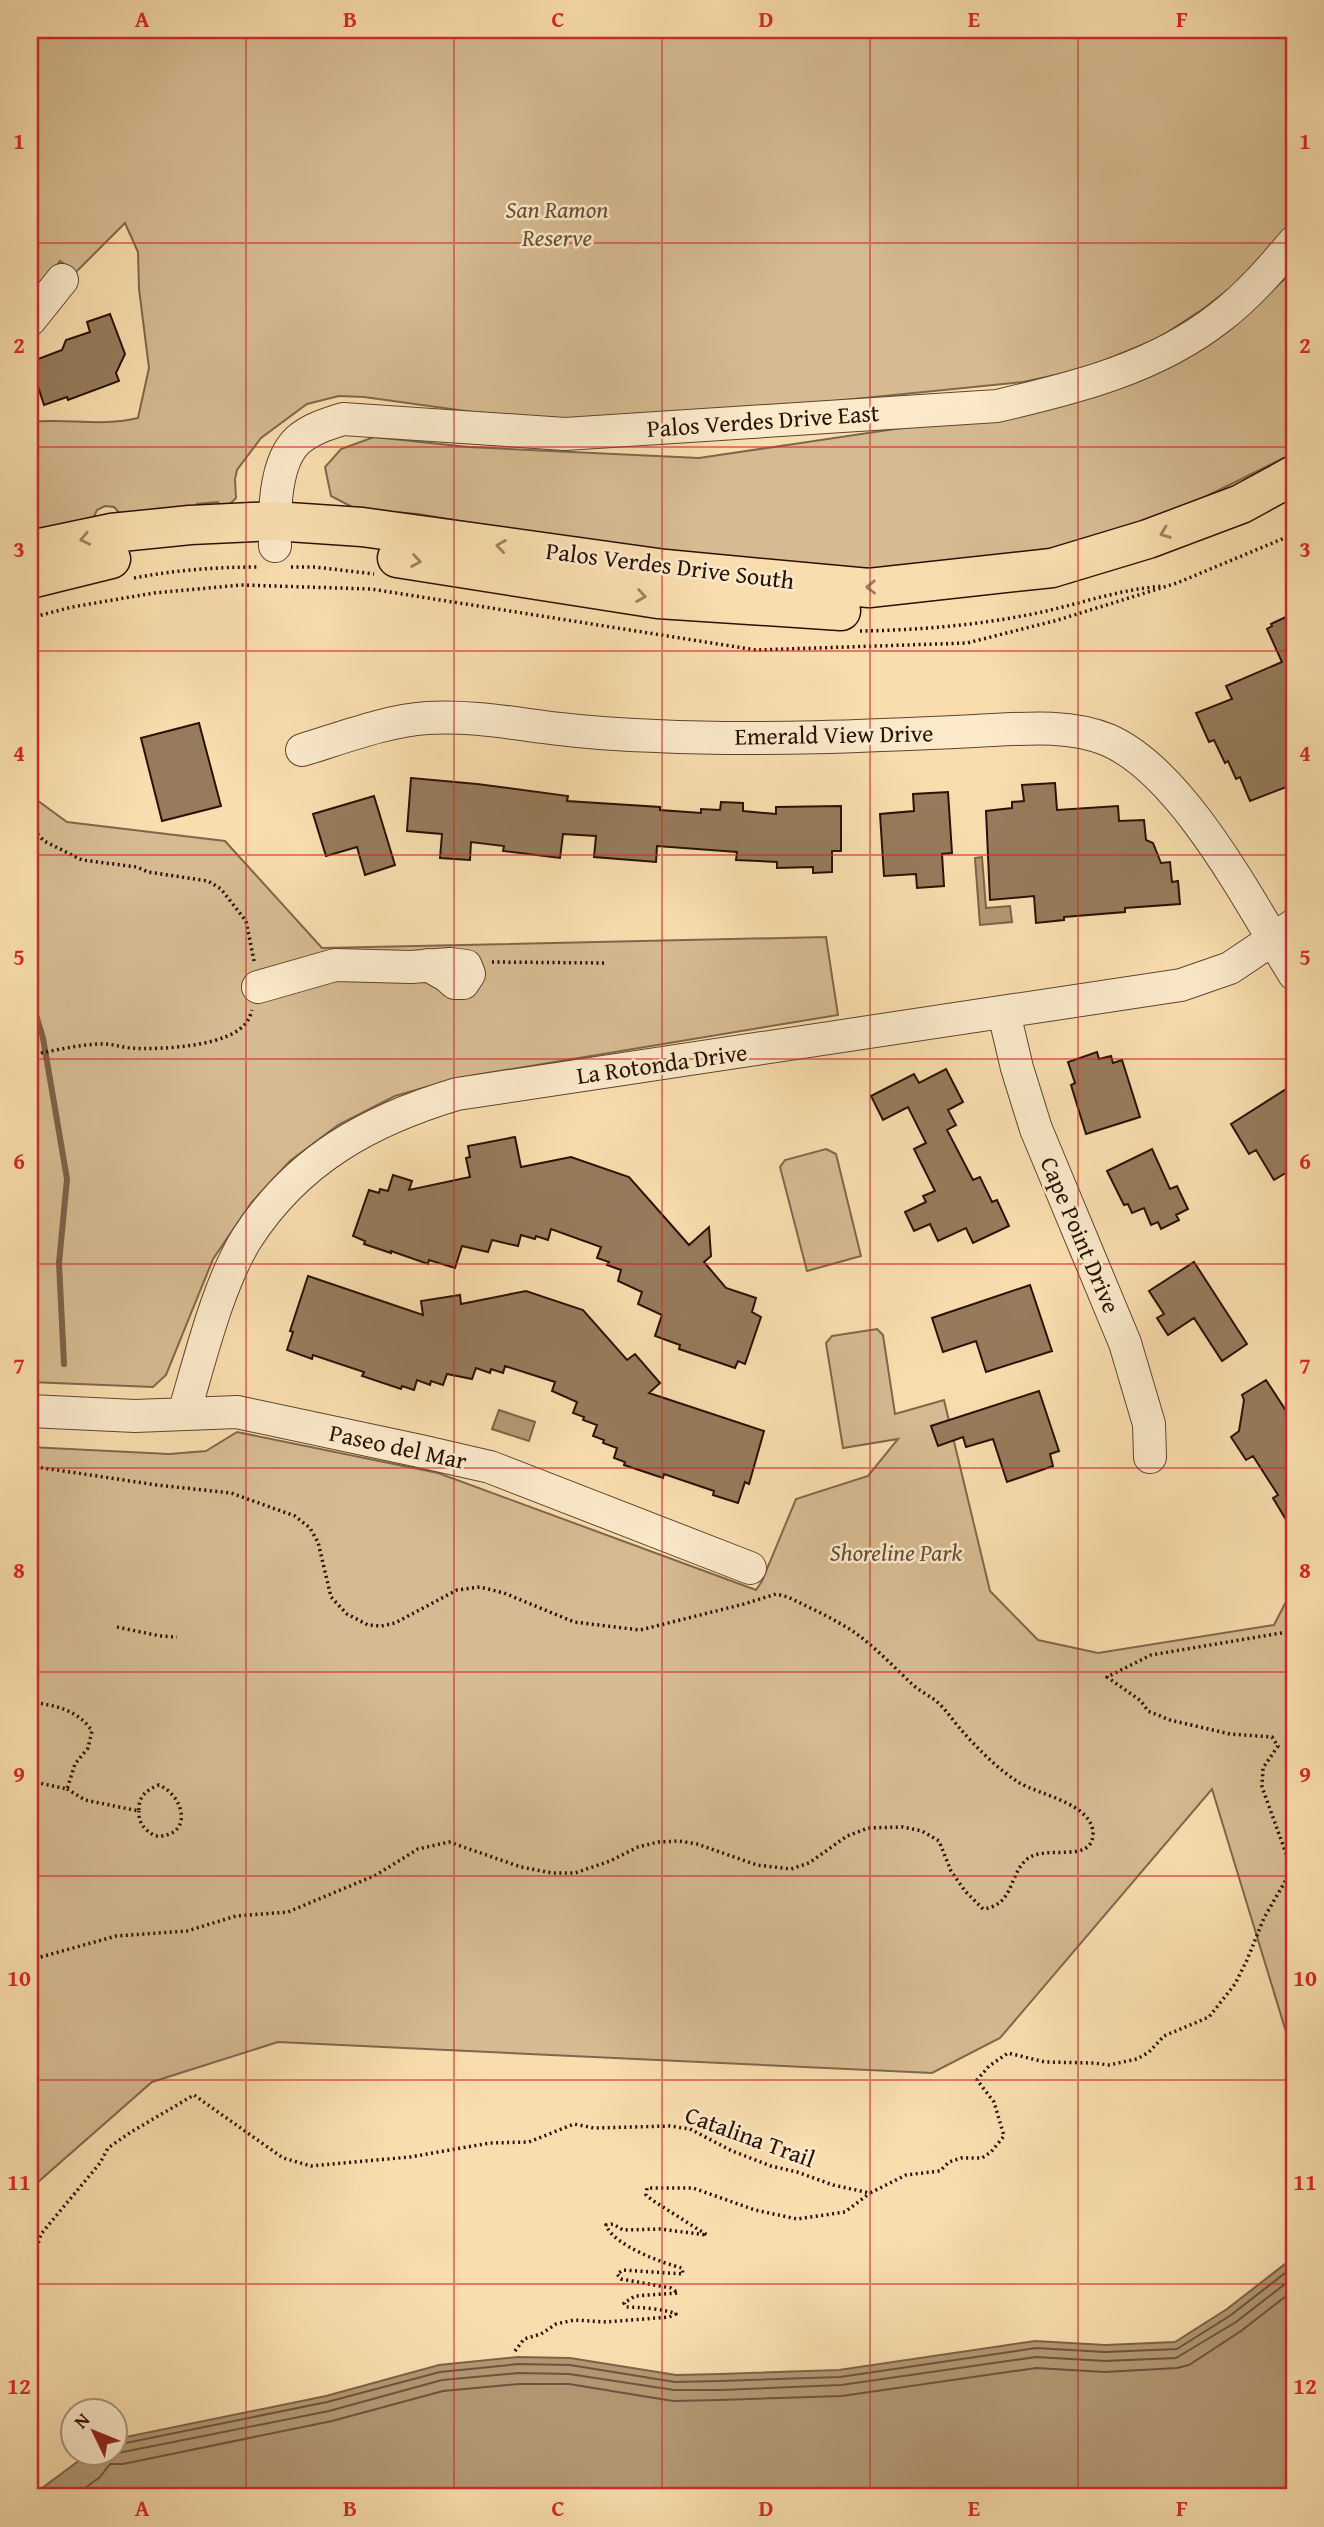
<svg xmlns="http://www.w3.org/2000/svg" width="1324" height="2527" viewBox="0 0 1324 2527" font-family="'Gentium Book Plus',serif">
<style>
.green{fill:#d6ba91;stroke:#80664a;stroke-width:2}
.water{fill:#b39874;stroke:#7c6247;stroke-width:2}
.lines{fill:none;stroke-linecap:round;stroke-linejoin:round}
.shore{stroke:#6e543c;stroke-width:2}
.stream{stroke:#7c6247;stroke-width:6}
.building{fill:#967b5c;stroke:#2a1103;stroke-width:2}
.minor-casing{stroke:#5e442e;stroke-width:34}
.major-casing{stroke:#2a1103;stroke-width:41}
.path{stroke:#2a1103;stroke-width:3.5;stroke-dasharray:2 3.5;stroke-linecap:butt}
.minor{stroke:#fbe9ca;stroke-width:32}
.major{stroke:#f9ddae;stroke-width:38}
.oneway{stroke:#9c8161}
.grid{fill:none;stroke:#d62828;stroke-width:2;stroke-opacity:0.55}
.labels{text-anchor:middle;stroke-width:5;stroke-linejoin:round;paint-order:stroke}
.park-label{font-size:24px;font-style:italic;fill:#664c35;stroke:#fbe9ca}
.street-label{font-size:24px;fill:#2a1103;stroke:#fbe9ca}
.neatline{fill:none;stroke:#d62828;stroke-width:2.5}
.grid-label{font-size:23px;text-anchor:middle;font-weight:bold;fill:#d62828}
</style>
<rect width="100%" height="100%" fill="#f9ddae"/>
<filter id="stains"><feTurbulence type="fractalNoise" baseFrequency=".00286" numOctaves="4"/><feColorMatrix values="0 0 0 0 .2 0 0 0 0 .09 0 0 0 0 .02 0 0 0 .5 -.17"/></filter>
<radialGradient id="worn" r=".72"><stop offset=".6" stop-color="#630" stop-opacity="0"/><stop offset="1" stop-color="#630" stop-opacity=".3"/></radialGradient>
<path class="green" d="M30,30h1264v192l-60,63 -31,24 -46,30 -74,30 -60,13 -218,22 -234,17 -98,-9 -109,-15 -25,-1 -32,8 -46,34 -24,32 -2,9 1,19 -7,7 -8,2 -3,-5 -21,2v9l-77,1 -6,-7 -9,-1 -8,4 -6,13 -61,14v-115c36,-4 72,5 108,-4l11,-50 -10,-79 -1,-37 -13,-29 -49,49 -16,-11 -30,40z
M1294,271v182l-142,70 -202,50 -201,-4 -331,-55 -62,-5 -25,-13 -6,-29 16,-18 33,-12 94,10 231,11 243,-36 105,-12 90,-31 86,-47z
M30,795l37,27 158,19 97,107 504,-11 12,78 -380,63 -63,18 -57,29 -48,36 -38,41 -39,57 -47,116 -13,12 -123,-5z
M826,1149l10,5 25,102 -54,15 -27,-104 5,-7z
M877,1329l6,6 12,79 49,-14 46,191 48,49 60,13 176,-28 20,-39v472l-82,-269 -212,249 -68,35 -654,-31 -126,40 -122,107v-742l139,7 37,-3 31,-19 201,41 318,117 6,-9 34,-82 72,-23 30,-37 -55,9 -17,-105 6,-7z"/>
<path class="water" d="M982,857l4,51 24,-2 2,16 -32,3 -5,-67z
M499,1410l36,12 -6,19 -37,-12z
M1294,2257v240h-1264l58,-43h28v-15l210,-43 113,-31 79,-8 52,1 106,17 44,-1 119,-4 196,-29 70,4 70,-3 52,-33z"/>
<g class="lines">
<path class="shore" d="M116,2445l211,-43 113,-30 79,-8 51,1 105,17 45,-1 120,-4 196,-29 69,4 72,-3 54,-34 63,-49
M113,2454l216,-43 113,-31 77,-7 50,1 105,16h46l121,-5 195,-28 69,4 71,-3 60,-36 58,-45
M73,2497l27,-20 10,-13h13l209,-43 111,-30 76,-7h50l104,17 47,-1 122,-4 194,-28 69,4 72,-4 12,-3 52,-34 53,-41"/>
<path class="stream" d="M30,995l13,43 24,141 -8,84 5,101"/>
</g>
<path class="building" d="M110,314l15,40 -9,19 3,8 -51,19 -1,-3 -23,8 -14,-43 32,-12 4,-10 24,-8 -3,-10z
M1294,613v171l-44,17 -10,-24 -4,2 -8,-18 -3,2 -11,-23 -5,2 -13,-29 36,-14 -6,-13 56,-24 -15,-33 5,-3 -1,-2z
M199,723l22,83 -59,15 -21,-83z
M411,778l66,6 91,12 -1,5 93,6v3l41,3v-4l19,1 1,-8 22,1v8l33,3v-7l65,-1v45h-9v21l-19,1v-6l-36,1v-6l-41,-2 1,-8 -80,-6 -1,16 -62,-5 2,-21 -33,-2 -3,24 -57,-7 1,-5 -33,-4 -1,18 -30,-2 2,-24 -35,-3z
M1055,783l2,27 61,-4 1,15 25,-1 2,20 7,3 8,20 9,-1 2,20 6,-1 2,23 -55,4v4l-61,5v3l-28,3 -2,-27 -44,4 -4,-89 26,-3v-6l12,-1 -2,-16z
M948,792l4,61 -10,1 2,32 -27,2 -1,-14 -32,2 -4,-62 34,-3 -1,-17z
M374,796l21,69 -30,10 -8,-28 -31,9 -13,-42z
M1097,1052l2,7 12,-3 2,7 9,-3 18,57 -54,17 -15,-49 4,-2 -7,-21z
M946,1069l17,33 -15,8 8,15 -9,5 26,50 7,-3 12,25 5,-2 12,26 -36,17 -7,-15 -28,13 -8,-17 -16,7 -9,-19 21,-10 -3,-6 12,-5 -21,-42 12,-6 -18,-36 -25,13 -12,-24 43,-22 5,9z
M1294,1084v84l-20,12 -18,-30 -7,4 -18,-30z
M515,1137l6,30 50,-10 58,20 60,68 20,-18 2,29 -7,6 22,26 30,10 -4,14 9,5 -16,47 -7,-3 -3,7 -56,-19 1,-4 -25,-9 7,-21 -24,-11 4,-12 -24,-11 3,-11 -14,-5 2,-3 -12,-4 4,-11 -50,-18 -3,11 -12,-4 -1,3 -14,-4 -3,11 -26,-6 -4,12 -26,-6 -7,22 -26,-8 -1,4 -37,-13v2l-27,-9 1,-3 -12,-5 16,-46 10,3 1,-4 8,2 5,-16 19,6 -3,9 61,-13 -4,-19 4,-1 -2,-11z
M1152,1149l18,40 7,-3 11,23 -12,6 3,5 -18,9 -3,-7 -7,3 -7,-17 -12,5 -4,-9 -4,1 -17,-34z
M1194,1262l53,82 -25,17 -28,-43 -26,17 -11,-17 7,-4 -15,-23z
M308,1276l115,39 -2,-14 39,-6 1,9 65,-13 57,19 44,50 8,-6 25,29 -11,10 115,38 -15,53 -4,-2 -7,21 -25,-8 1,-4 -50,-17 -1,4 -39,-13 1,-3 -11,-4 3,-10 -14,-5 1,-3 -11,-4 4,-11 -14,-5 1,-3 -11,-4 4,-11 -25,-11 3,-9 -50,-16 -2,7 -12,-4 -1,4 -14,-5 -4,11 -25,-5 -4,11 -12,-4 -1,4 -13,-5 -3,10 -12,-4 -1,3 -39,-13 2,-4 -51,-17 -1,4 -25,-9 6,-18 -3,-1z
M1030,1285l22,66 -66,21 -10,-31 -33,11 -11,-34z
M1266,1380l28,43v110l-21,-35 5,-3 -25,-39 -7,4 -15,-23 8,-6 5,-31 -2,-5z
M1039,1391l20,60 -9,3 3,12 -46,16 -14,-43 -27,8 -3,-10 -25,9 -7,-20z"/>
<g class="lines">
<g class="minor-casing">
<path id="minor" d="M30,320l32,-40
M275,546c-1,-30 -1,-84 23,-106 13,-11 29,-16 45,-21l222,15 432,-28c78,-18 158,-38 222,-88 29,-22 52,-49 75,-76
M302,750c40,-12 83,-29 125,-32 45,-3 89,6 133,11 32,4 64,6 96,7 106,5 213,0 319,-5 43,-2 93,-8 133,9 76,33 143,165 186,234
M258,987l77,-22 76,2 39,-3 16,2 3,8 -6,9h-8l-8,-7 -19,-11
M1004,1013l13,55 19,61 89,214 24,81 1,33
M30,1411l105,5 102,-4 183,39 70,16 260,101
M184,1413c16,-53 34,-129 63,-175 51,-79 123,-118 210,-144l724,-109 49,-17 64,-43"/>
</g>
<g class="major-casing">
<path id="major" d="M30,550l81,-17 79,-8 84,-4 88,6 303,42 204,19 183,-20 96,-29 93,-35 53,-29
M397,558l261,41 183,12
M30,579l81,-20"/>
</g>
<path class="path" d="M291,567h24l59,7
M134,578c42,-8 82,-11 125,-11
M30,618l42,-11 82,-14 87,-8 130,4 385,61 211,-7 91,-23 119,-37 117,-49
M860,631c61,-1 122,-6 182,-19 40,-9 80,-23 121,-26
M30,826l14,15 38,19 55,7 11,5 60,9 13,8 25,32 8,40
M492,962l114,1
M30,1055c23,-4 46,-10 69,-11 11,-1 21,3 32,4 28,2 102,-1 117,-28 2,-3 3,-7 4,-10
M30,1466l127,19 74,8 64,23 15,12 8,14 13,55 16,17 21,11 13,1 14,-3 62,-33 23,-3 24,6 70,29 66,8 104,-26 32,-10 12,3c22,11 45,21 66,35 21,15 40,35 59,53 7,6 15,10 22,15 11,9 19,22 28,32 16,18 35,37 55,50 20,13 75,21 75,52 -1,31 -49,9 -67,26 -18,17 -12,45 -43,49l-18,-18 -14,-20 -12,-30 -17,-10 -19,-4 -35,1 -21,8 -38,27 -18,6 -34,-4 -60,-21 -18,-3 -21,1 -20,5 -28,14 -35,12h-23l-31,-6 -72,-25 -31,7 -42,26 -88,37 -52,4 -49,15 -71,5 -86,24
M117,1627l43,9 17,1
M30,1702c25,3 48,8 62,29l-4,17 -13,16 -8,25 -37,-8
M67,1789l18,11 54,11c-1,-14 7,-21 20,-26 27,12 34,53 -4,51 -10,-6 -17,-13 -16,-25
M1292,1870l-30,-83 1,-19 15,-22 -6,-9 -42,-3 -60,-14 -22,-9 -7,-10 -34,-24 44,-22 136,-23 7,-5
M30,2263l5,-9 6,-20 59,-71 8,-15 23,-16 63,-37 89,63 28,8 99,-9 80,-14 39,-1 45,-18 20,4 76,-2 20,3 42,22 39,15 26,6 36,13 37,8 36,-18 34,-4 9,-9 12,-4h21l9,-6 13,-16 -10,-34 -17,-22 12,-14 19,-13 37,9 49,1 15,2 28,-6 12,-7 15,-16 45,-19 26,-33 12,-24 17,-42 30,-52
M515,2351l9,-12 17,-5 15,-10 18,-4 32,2 63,-5 7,-3c-10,-5 -38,-7 -50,-7l-2,-4 11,-7 43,-3 -7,-5 -50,-9 -4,-5 6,-4 60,4 -1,-6c-20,-5 -69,-23 -76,-43l7,-1 10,6 37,-1 47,6 -55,-35 -6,-5 1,-7h46l62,22 42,9 48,-7 25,-19"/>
<use href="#minor" class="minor"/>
<use href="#major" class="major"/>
</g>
<defs><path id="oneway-chevron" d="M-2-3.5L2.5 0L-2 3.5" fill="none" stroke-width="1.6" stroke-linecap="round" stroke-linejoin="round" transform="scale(1.75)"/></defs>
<g class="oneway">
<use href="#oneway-chevron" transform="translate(1165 533) rotate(159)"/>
<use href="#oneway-chevron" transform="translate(85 539) rotate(168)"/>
<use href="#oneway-chevron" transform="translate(501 546) rotate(-172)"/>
<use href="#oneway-chevron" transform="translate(416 561) rotate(9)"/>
<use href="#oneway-chevron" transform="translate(871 587) rotate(179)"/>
<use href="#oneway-chevron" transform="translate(641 596) rotate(9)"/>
</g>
<path class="grid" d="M246,30v2467M454,30v2467M662,30v2467M870,30v2467M1078,30v2467M30,243h1264M30,447h1264M30,651h1264M30,855h1264M30,1059h1264M30,1264h1264M30,1468h1264M30,1672h1264M30,1876h1264M30,2080h1264M30,2284h1264"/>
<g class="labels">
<g class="park-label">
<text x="557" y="218">San Ramon<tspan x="557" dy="28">Reserve</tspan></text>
<text x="896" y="1561">Shoreline Park</text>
</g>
<g class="street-label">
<text transform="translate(763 421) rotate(-4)" y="8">Palos Verdes Drive East</text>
<text transform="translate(670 566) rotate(7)" y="8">Palos Verdes Drive South</text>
<text transform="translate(834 735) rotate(-1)" y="8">Emerald View Drive</text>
<text transform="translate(662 1064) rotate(-8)" y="8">La Rotonda Drive</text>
<text transform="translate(1080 1235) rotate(67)" y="8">Cape Point Drive</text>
<text transform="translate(398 1447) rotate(12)" y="8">Paseo del Mar</text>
<text transform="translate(750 2137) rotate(20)" y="8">Catalina Trail</text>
</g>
</g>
<rect width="1324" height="2527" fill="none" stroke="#f9ddae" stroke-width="77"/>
<g transform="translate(94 2432) rotate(313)"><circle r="33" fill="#fbe9ca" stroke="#a7937a" stroke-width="2"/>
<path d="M0-5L12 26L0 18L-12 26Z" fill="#8f2418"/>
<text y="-10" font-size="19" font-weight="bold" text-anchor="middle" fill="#2a1103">N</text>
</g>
<rect x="38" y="38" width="1248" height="2450" class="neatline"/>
<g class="grid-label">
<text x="142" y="27">A</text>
<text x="350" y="27">B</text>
<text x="558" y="27">C</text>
<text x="766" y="27">D</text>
<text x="974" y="27">E</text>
<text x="1182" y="27">F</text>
<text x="19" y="149">1</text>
<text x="1305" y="149">1</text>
<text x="19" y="353">2</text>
<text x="1305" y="353">2</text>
<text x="19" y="557">3</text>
<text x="1305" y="557">3</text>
<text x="19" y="761">4</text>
<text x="1305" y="761">4</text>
<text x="19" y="965">5</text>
<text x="1305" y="965">5</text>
<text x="19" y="1169">6</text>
<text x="1305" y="1169">6</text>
<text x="19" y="1374">7</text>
<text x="1305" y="1374">7</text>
<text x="19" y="1578">8</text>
<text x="1305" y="1578">8</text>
<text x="19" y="1782">9</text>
<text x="1305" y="1782">9</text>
<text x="19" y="1986">10</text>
<text x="1305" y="1986">10</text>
<text x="19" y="2190">11</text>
<text x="1305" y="2190">11</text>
<text x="19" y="2394">12</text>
<text x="1305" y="2394">12</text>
<text x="142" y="2516">A</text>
<text x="350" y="2516">B</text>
<text x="558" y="2516">C</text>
<text x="766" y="2516">D</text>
<text x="974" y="2516">E</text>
<text x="1182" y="2516">F</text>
</g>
<rect width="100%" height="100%" filter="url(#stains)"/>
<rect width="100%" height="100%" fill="url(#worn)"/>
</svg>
